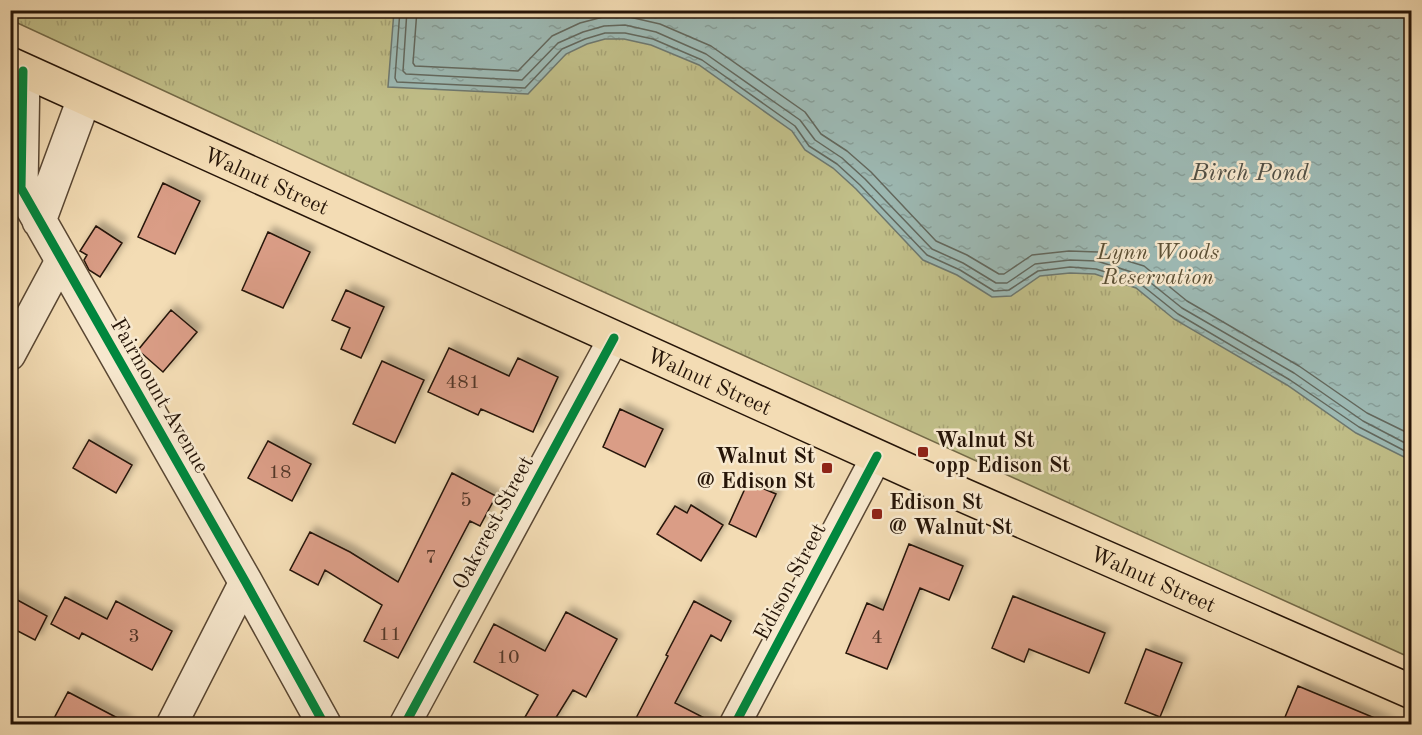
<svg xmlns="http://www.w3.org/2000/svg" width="1422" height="735" viewBox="0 0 1422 735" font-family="'Old Standard TT',serif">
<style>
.park{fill:url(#park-tufts);stroke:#746a48;stroke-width:1.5}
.water{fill:url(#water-ripples);stroke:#6d7870;stroke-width:1.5}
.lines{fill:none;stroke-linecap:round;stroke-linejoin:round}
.shore{stroke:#62685e;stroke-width:1.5}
.building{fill:#da9d86;stroke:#261508;stroke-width:1.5;filter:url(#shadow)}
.minor-casing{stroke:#594733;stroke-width:33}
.tertiary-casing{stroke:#594733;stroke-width:36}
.primary-casing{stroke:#261508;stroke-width:36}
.minor{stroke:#f7e8ce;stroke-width:30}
.tertiary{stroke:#f7e8ce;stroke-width:33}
.primary{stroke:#f3dcb4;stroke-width:33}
.cycleway-casing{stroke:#f7e8ce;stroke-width:13}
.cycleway{stroke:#00873e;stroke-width:9}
.poi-dot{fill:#8f2418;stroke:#f7e8ce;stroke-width:2}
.labels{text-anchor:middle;stroke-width:5;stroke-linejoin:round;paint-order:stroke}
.number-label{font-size:20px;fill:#533728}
.street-label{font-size:22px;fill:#261508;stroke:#f7e8ce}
.park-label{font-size:22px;font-style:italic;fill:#5c5035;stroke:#f7e8ce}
.poi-label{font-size:22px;font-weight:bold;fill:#261508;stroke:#f7e8ce;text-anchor:start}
.water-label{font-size:24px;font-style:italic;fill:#504f45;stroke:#f7e8ce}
</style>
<defs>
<pattern id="park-tufts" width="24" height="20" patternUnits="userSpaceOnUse" patternTransform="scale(1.5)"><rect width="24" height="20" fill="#c1bf89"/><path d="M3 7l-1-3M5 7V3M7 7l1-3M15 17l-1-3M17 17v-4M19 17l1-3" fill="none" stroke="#a6a375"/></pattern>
<pattern id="water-ripples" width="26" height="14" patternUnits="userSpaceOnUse" patternTransform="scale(1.5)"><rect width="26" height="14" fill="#9dbab5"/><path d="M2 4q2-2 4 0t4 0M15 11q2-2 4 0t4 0" fill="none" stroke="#879f9a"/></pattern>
<filter id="shadow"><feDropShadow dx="5.5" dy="-5.5" stdDeviation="3" flood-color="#0004"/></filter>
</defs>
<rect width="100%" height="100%" fill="#f3dcb4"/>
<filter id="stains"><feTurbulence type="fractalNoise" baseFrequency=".00333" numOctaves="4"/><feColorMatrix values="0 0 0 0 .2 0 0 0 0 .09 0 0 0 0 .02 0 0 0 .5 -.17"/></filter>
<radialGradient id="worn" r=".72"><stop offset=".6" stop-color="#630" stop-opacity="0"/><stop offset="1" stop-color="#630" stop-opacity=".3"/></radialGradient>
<path class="park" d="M11,10l1400,1v647l-1050,-476 -350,-162z"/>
<path class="water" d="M394,11h1017v447l-7,-1 -48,-24 -69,-48 -113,-66 -38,-31 -41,-14 -25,-1 -30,3 -29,20 -19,1 -35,-22 -34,-15 -67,-71 -23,-21 -28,-18 -13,-19 -93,-66 -48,-20 -27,-6h-19l-18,5 -21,10 -38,40 -140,-7z"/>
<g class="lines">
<path class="shore" d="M400,10l-5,68 2,4 128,6 37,-39 23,-10 20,-6h20l28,6 49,21 93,66 14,20 28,18 23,21 67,70 33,15 34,21 15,-1 29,-19 32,-4 26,2 42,13 40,32 112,66 69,47 46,24 7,1
M407,10l-4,61 3,3 116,6 36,-37 25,-11 21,-6 21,-1 31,7 50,22 94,66 15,20 27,18 23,21 67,70 31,14 33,20h11l28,-19 35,-4 27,1 44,14 41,33 112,65 69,48 44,23h5
M417,10l-4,53 2,3 103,5 34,-35 28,-13 23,-6 22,-1 35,8 51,22 94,66 16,22 26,17 24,21 65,69 31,14 32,19h5l28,-19 37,-4 29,1 46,14 43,35 112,65 68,47 45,22"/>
</g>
<path class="building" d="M163,183l37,18 -25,53 -37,-17z
M96,226l26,17 -22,34 -11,-7 -5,-10 3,-5 -7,-4z
M268,232l42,20 -27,56 -41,-18z
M346,290l38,17 -23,51 -20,-9 9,-21 -18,-8z
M171,310l26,22 -34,40 -25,-22z
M449,348l60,28 9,-18 40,19 -25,55 -52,-23 -3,6 -50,-23z
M382,361l42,19 -29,63 -42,-19z
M620,409l43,20 -18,38 -42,-20z
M89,440l43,25 -16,28 -43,-25z
M268,441l43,23 -19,37 -44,-23z
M452,473l44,23 -16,30 -10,-5 -72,137 -34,-17 18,-36 -57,-35 -7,15 -28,-15 20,-38 40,20 48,30z
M748,482l28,12 -20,43 -27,-13z
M691,505l32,20 -22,36 -44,-27 18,-28 12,7z
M909,544l54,22 -14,34 -29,-12 -33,81 -41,-16 21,-50 16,7z
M10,596l37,20 -12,24 -25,-13z
M1013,596l92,37 -16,40 -60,-24 -5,13 -32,-14z
M65,597l42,22 9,-18 56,30 -20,39 -70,-37 -3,6 -28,-15z
M694,601l37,20 -10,20 -10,-6 -36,68 41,21h-83l35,-68 -2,-1z
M566,612l51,27 -31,58 -13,-7 -21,34h-15l-12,-7 13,-22 -64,-33 20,-38 51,27z
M1146,649l36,14 -22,54 -35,-14z
M1298,686l91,38h-87l-17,-7z
M68,692l61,32h-78z"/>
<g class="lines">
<g class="minor-casing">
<path id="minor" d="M10,355l51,-95
M172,724l73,-143
M405,724l209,-386
M735,724l142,-268"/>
</g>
<g class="tertiary-casing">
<path id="tertiary" d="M23,71l-2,117 224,393 79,143
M39,221l45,-122"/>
</g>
<g class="primary-casing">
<g id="primary">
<path id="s1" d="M10,64l939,425 463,203"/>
</g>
</g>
<use href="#minor" class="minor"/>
<use href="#tertiary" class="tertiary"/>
<use href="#primary" class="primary"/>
<g class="cycleway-casing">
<path id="cycleway" d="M23,71l-2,117 224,393 79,143
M405,724l209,-386
M735,724l142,-268"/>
</g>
<use href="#cycleway" class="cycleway"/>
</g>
<g class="poi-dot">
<rect x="917" y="446" width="12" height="12" rx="3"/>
<rect x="821" y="462" width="12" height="12" rx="3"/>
<rect x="871" y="508" width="12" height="12" rx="3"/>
</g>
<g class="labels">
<g class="number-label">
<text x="463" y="388">481</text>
<text x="280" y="478">18</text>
<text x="466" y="506">5</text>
<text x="431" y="563">7</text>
<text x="390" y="640">11</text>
<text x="134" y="642">3</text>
<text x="877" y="643">4</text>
<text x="508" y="663">10</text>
</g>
<g class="street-label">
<text dy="8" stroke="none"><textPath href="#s1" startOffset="282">Walnut Street</textPath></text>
<text dy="8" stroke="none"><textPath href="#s1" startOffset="768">Walnut Street</textPath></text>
<text transform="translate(161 395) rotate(60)" y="8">Fairmount Avenue</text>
<text transform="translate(492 522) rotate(-62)" y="8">Oakcrest Street</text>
<text dy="8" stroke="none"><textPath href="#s1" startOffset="1254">Walnut Street</textPath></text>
<text transform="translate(789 581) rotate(-62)" y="8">Edison Street</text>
</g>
<g class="park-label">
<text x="1158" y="259">Lynn Woods<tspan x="1158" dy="25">Reservation</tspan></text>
</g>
<g class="poi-label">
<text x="935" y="447">Walnut St<tspan x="935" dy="25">opp Edison St</tspan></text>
<text x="815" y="463" text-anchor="end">Walnut St<tspan x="815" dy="25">@ Edison St</tspan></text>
<text x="889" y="509">Edison St<tspan x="889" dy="25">@ Walnut St</tspan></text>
</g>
<g class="water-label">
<text x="1250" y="180">Birch Pond</text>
</g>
</g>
<rect width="1422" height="735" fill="none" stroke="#f3dcb4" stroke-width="36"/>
<rect x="12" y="12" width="1398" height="711" fill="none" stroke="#261508" stroke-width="3"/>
<rect x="18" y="18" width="1386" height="699" fill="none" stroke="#261508" stroke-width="1.5"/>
<rect width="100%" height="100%" filter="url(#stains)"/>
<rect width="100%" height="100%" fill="url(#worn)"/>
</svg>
